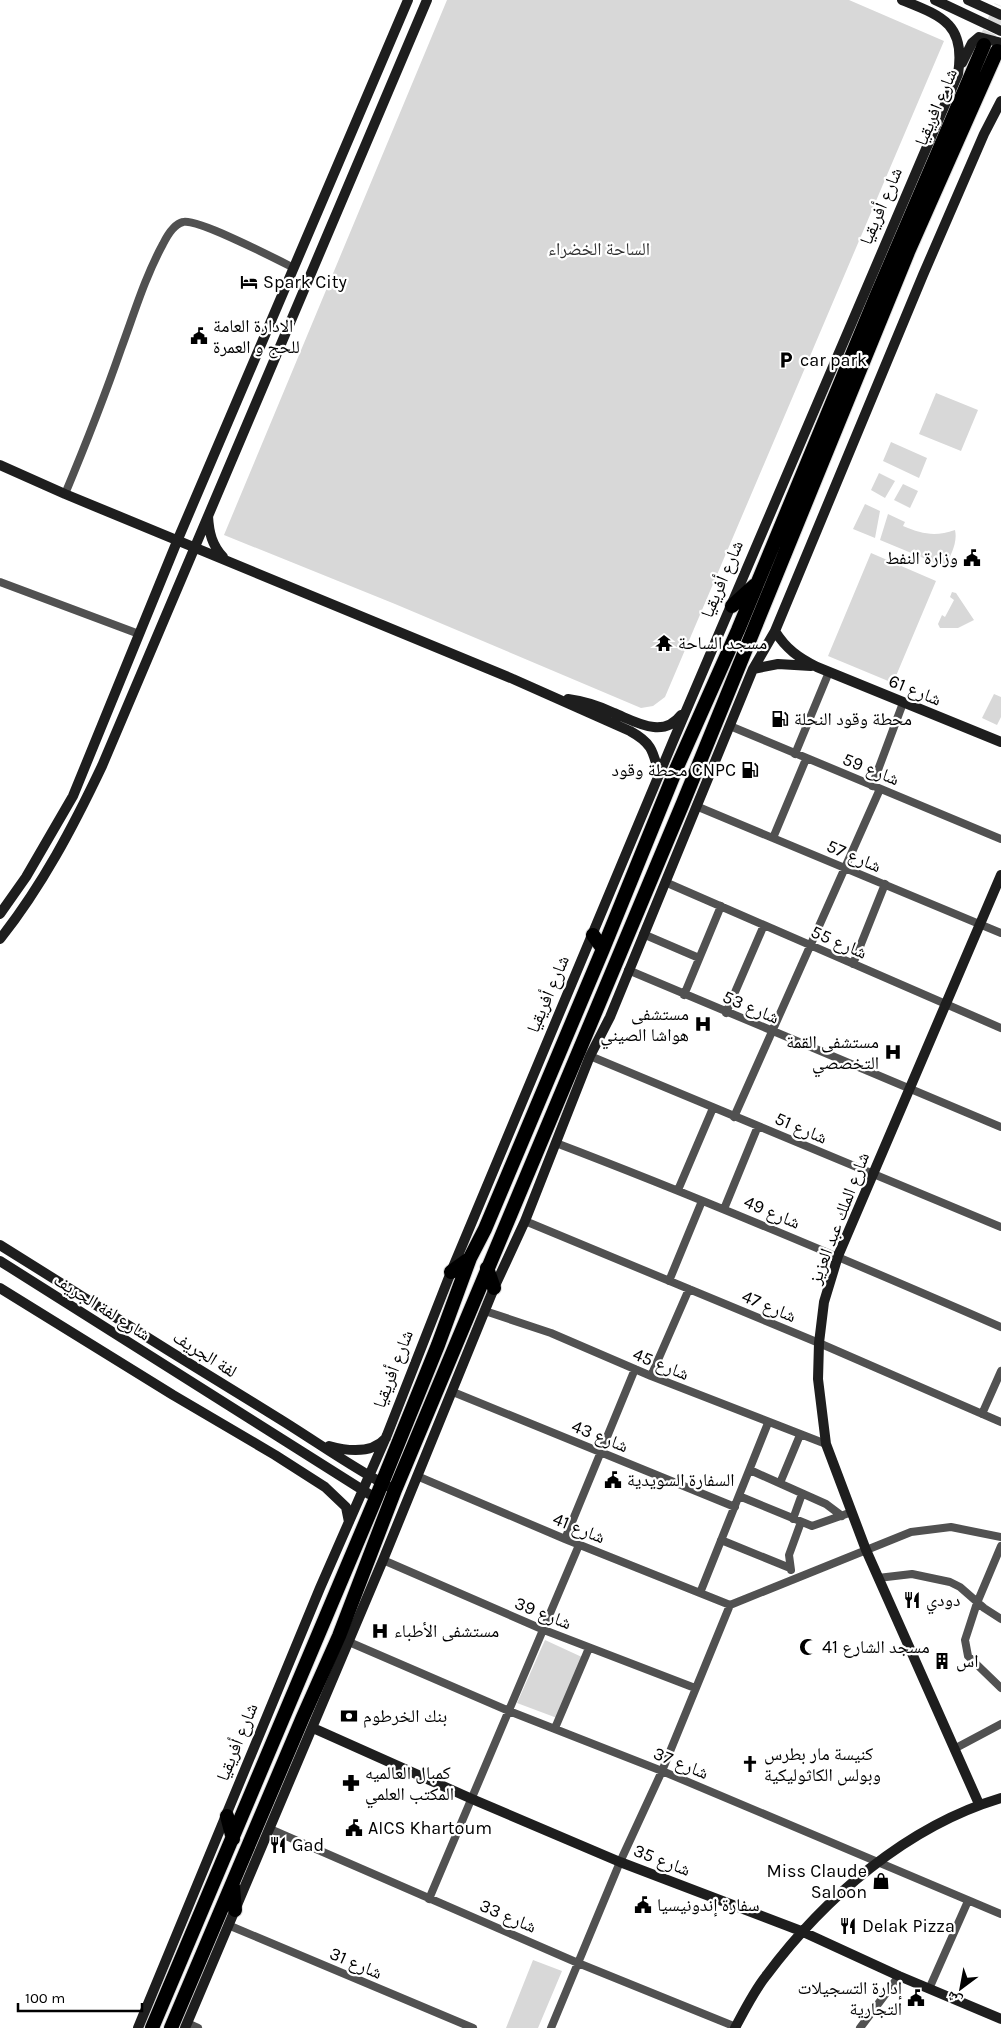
<svg xmlns="http://www.w3.org/2000/svg" width="1001" height="2028" viewBox="0 0 1001 2028" font-family="Karla,'Noto Naskh Arabic',sans-serif">
<style>
.green{fill:#d8d8d8}
.lines{fill:none;stroke-linecap:round;stroke-linejoin:round}
.highway-tunnel{stroke:#d9d9d9;stroke-width:14;stroke-dasharray:14 7;stroke-linecap:butt}
.highway-casing{stroke:#dbdbdb;stroke-width:16}
.street{stroke:#515151;stroke-width:8}
.secondary{stroke:#1e1e1e;stroke-width:10}
.highway{stroke:#000;stroke-width:14}
.labels{text-anchor:middle;stroke-width:4.5;stroke-linejoin:round;paint-order:stroke}
.street-label{font-size:18px;fill:#000;stroke:#fff}
.park-label{font-size:18px;fill:#2f2f2f;stroke:#fff}
.poi-label{font-size:18px;fill:#000;stroke:#fff;text-anchor:start}
</style>
<rect width="100%" height="100%" fill="#fff"/>
<path class="green" d="M447,0h402l95,41 -279,656 -12,9 -12,2 -246,-104 -171,-69z
M936,393l42,17 -17,41 -42,-17z
M891,442l36,16 -8,20 -36,-17z
M879,473l16,8 -10,17 -14,-8z
M903,484l15,7 -8,17 -16,-8z
M865,504l15,7 -5,27 -22,-9z
M888,514l17,8 -2,4c19,8 32,11 52,4 3,13 -5,26 -10,37l-65,-27z
M871,553l65,28 -43,102 -65,-27z
M952,592l4,1 18,27 -16,8h-18l-2,-4 4,-9 3,2 9,-17 -4,-3z
M994,694l7,3v20l-4,8 -15,-7z
M545,1640l39,18 -27,60 -40,-15z
M533,1960l29,11 -24,57h-32z"/>
<g class="lines">
<path class="highway-tunnel" d="M984,45l17,-39"/>
<g class="highway-casing">
<path id="highway" d="M732,606l23,-21
M593,935l10,14
M487,1268l7,20
M451,1272l18,-13
M227,1816l6,23
M233,1886l2,24
M152,2028l224,-530 62,-153 32,-87 15,-29 118,-280 74,-182 61,-137 138,-333 108,-252
M171,2028l132,-311 36,-81 56,-146 288,-687 225,-551 89,-201"/>
</g>
<path class="street" d="M65,494c20,-48 39,-96 56,-145 13,-35 24,-72 42,-105 4,-8 11,-20 20,-22 14,-4 93,37 111,46
M0,582l139,52
M730,726l271,113
M795,754l34,-82
M872,786l31,-83
M696,806l305,127
M773,838l33,-79
M665,882l336,146
M643,934l56,24
M853,964l32,-80
M628,970l373,157
M684,995l37,-89
M726,1013l38,-88
M590,1056l411,171
M734,1117l146,-328
M556,1143c150,57 298,120 445,184
M678,1190l35,-82
M724,1209l34,-83
M525,1221l294,122 182,79
M669,1281l33,-80
M485,1311l66,22 100,43 175,68
M651,1376l38,-87
M453,1392l282,115
M982,1414l19,-43
M750,1470l76,34 16,12
M417,1476l148,63 165,66
M780,1483l20,-48
M739,1496l73,30 40,-14
M793,1519l9,-25
M565,1539l70,-170
M721,1540l69,28
M1001,1546l-24,57 -12,37 3,16 33,32
M383,1560l161,70 151,58
M791,1570l-2,-15 12,-33
M878,1578l34,-4 38,8 10,5 24,21 17,11
M700,1593l68,-170
M349,1642l160,69 153,60 339,143
M555,1728l34,-80
M954,1749l47,-25
M270,1829l308,134 158,64
M429,1899l150,-354
M228,1925l245,103
M929,1989l39,-88
M187,2023l11,5
M551,2028l69,-166 42,-91 68,-166 181,-73 40,-5 50,10
M860,2028l39,-52"/>
<path class="secondary" d="M935,0l66,31
M968,0l33,15
M962,63l10,-20 7,-6 22,6
M0,465l65,29 448,185 117,52c22,12 23,20 29,43
M208,516c1,17 4,29 15,41
M775,631c11,18 24,27 42,36l184,75
M753,669l25,-5 33,2
M568,699c16,2 31,7 46,14 22,9 49,26 67,2
M0,914l26,-37 47,-81 105,-257 230,-539
M0,939c42,-53 73,-112 102,-173l325,-766
M0,1245c92,58 185,116 278,173 39,24 76,51 117,72
M0,1261l369,233
M0,1288l173,107 102,60 50,32 21,20 3,15
M329,1446c18,5 43,8 57,-8
M313,1728l159,71 148,63 181,69 98,45 102,43
M979,1804l-113,-254 -40,-106 -8,-65 1,-36 5,-41 14,-46 163,-381
M138,2028l182,-440 67,-153 64,-163 223,-533 284,-665c8,-50 -16,-58 -56,-74
M185,2028l198,-468 111,-272 31,-67 65,-165 20,-39 143,-348 22,-38 148,-356 61,-141 17,-33
M735,2028c9,-17 19,-37 31,-52 58,-78 141,-150 235,-178"/>
<use href="#highway" class="highway"/>
</g>
<defs>
<g id="hotel-bare" transform="scale(1.35)"><path d="M-6-4.5h1.5V1H6V5H4.5V3h-9V5H-6ZM-4 0a1.8 1.8 0 1 1 3.6 0ZM.5 0V-2.5h3Q6-2.5 6 0Z" fill="#000" stroke="#fff" stroke-width="2.5" paint-order="stroke"/></g>
<g id="civic-bare" transform="scale(1.35)"><path d="M-.6-6.5H3V-4.5H.6V-3L4-1V1h2V6H-6V1h2V-1L-.6-3ZM-1.2 2.5V6h2.4V2.5Z" fill="#000" stroke="#fff" stroke-width="2.5" paint-order="stroke"/></g>
<g id="parking-bare" transform="scale(1.35)"><path d="M-3.5-5.5H1a3.5 3.5 0 0 1 0 7H-1V5.5H-3.5ZM-1-3.4V-.6H.8a1.4 1.4 0 0 0 0-2.8Z" fill="#000" stroke="#fff" stroke-width="2.5" paint-order="stroke"/></g>
<g id="temple-bare" transform="scale(1.35)"><path d="M0-6L5-2H3V0L6.5 2.5H4V6H1.5V3h-3V6H-4V2.5H-6.5L-3 0V-2H-5Z" fill="#000" stroke="#fff" stroke-width="2.5" paint-order="stroke"/></g>
<g id="fuel-bare" transform="scale(1.35)"><path d="M-5.5-6h7V0h2V4h1.3V-2.5L3-4.5l.8-.8L6-3V5H2.5V1h-1V6h-7ZM-4.2-4.7v3.2H.2V-4.7Z" fill="#000" stroke="#fff" stroke-width="2.5" paint-order="stroke"/></g>
<g id="hospital-bare" transform="scale(1.35)"><path d="M-5-5h3v3.5h4V-5h3V5h-3V1.5h-4V5h-3Z" fill="#000" stroke="#fff" stroke-width="2.5" paint-order="stroke"/></g>
<g id="restaurant-bare" transform="scale(1.35)"><path d="M-5-6h1v4h1v-4h1v4h1v-4h1v5L-1.5 .5V6h-2V.5L-5-1ZM5-6V6H3V1.5H1.5Q1.5-4 5-6Z" fill="#000" stroke="#fff" stroke-width="2.5" paint-order="stroke"/></g>
<g id="mosque-bare" transform="scale(1.35)"><path d="M3.5-4.9A6 6 0 1 0 3.5 4.9A5 5 0 1 1 3.5-4.9Z" fill="#000" stroke="#fff" stroke-width="2.5" paint-order="stroke"/></g>
<g id="building-bare" transform="scale(1.35)"><path d="M-4-6H4V6H1V3H-1V6H-4ZM-2.5-4.3h1.7v1.8h-1.7ZM.8-4.3h1.7v1.8H.8ZM-2.5-1h1.7V.8h-1.7ZM.8-1h1.7V.8H.8Z" fill="#000" stroke="#fff" stroke-width="2.5" paint-order="stroke"/></g>
<g id="bank-bare" transform="scale(1.35)"><path d="M-6-4H6V4H-6ZM0-2.3a2.3 2.3 0 1 0 0 4.6a2.3 2.3 0 1 0 0-4.6Z" fill="#000" stroke="#fff" stroke-width="2.5" paint-order="stroke"/></g>
<g id="church-bare" transform="scale(1.35)"><path d="M-1.2-6h2.4v3.5h3.3v2.4h-3.3V6h-2.4V-.1h-3.3v-2.4h3.3Z" fill="#000" stroke="#fff" stroke-width="2.5" paint-order="stroke"/></g>
<g id="pharmacy-bare" transform="scale(1.35)"><path d="M-2-6h4v4h4v4h-4v4h-4v-4h-4v-4h4Z" fill="#000" stroke="#fff" stroke-width="2.5" paint-order="stroke"/></g>
<g id="shop-bare" transform="scale(1.35)"><path d="M-5-2.5h2.3a2.7 3.5 0 0 1 5.4 0H5L5.5 6h-11ZM-1.5-2.5h3a1.5 2.3 0 0 0-3 0Z" fill="#000" stroke="#fff" stroke-width="2.5" paint-order="stroke"/></g>
</defs>
<g fill-rule="evenodd">
<use href="#hotel-bare" x="249" y="282"/>
<use href="#civic-bare" x="199" y="336"/>
<use href="#parking-bare" x="786" y="360"/>
<use href="#civic-bare" x="972" y="558"/>
<use href="#temple-bare" x="664" y="643"/>
<use href="#fuel-bare" x="780" y="719"/>
<use href="#fuel-bare" x="750" y="770"/>
<use href="#hospital-bare" x="703" y="1024"/>
<use href="#hospital-bare" x="893" y="1052"/>
<use href="#civic-bare" x="613" y="1480"/>
<use href="#restaurant-bare" x="912" y="1600"/>
<use href="#hospital-bare" x="380" y="1631"/>
<use href="#mosque-bare" x="808" y="1647"/>
<use href="#building-bare" x="942" y="1661"/>
<use href="#bank-bare" x="349" y="1716"/>
<use href="#church-bare" x="750" y="1764"/>
<use href="#pharmacy-bare" x="351" y="1783"/>
<use href="#civic-bare" x="354" y="1828"/>
<use href="#restaurant-bare" x="278" y="1845"/>
<use href="#shop-bare" x="881" y="1881"/>
<use href="#civic-bare" x="643" y="1905"/>
<use href="#restaurant-bare" x="848" y="1926"/>
<use href="#civic-bare" x="916" y="1998"/>
</g>
<g class="labels">
<g class="street-label">
<text transform="translate(936 107) rotate(-67)" y="6">شارع افريقيا</text>
<text transform="translate(881 206) rotate(-67)" y="6">شارع أفريقيا</text>
<text transform="translate(722 579) rotate(-67)" y="6">شارع أفريقيا</text>
<text transform="translate(915 690) rotate(22)" y="6">شارع 61</text>
<text transform="translate(871 769) rotate(22)" y="6">شارع 59</text>
<text transform="translate(854 856) rotate(23)" y="6">شارع 57</text>
<text transform="translate(839 942) rotate(23)" y="6">شارع 55</text>
<text transform="translate(548 994) rotate(-67)" y="6">شارع أفريقيا</text>
<text transform="translate(751 1007) rotate(23)" y="6">شارع 53</text>
<text transform="translate(801 1128) rotate(23)" y="6">شارع 51</text>
<text transform="translate(772 1212) rotate(23)" y="6">شارع 49</text>
<text transform="translate(839 1218) rotate(-69)" y="6">شارع الملك عبد العزيز</text>
<text transform="translate(769 1306) rotate(23)" y="6">شارع 47</text>
<text transform="translate(102 1307) rotate(32)" y="6">شارع لفة الجريف</text>
<text transform="translate(205 1354) rotate(32)" y="6">لفة الجريف</text>
<text transform="translate(661 1364) rotate(22)" y="6">شارع 45</text>
<text transform="translate(393 1369) rotate(-69)" y="6">شارع أفريقيا</text>
<text transform="translate(600 1436) rotate(22)" y="6">شارع 43</text>
<text transform="translate(579 1528) rotate(22)" y="6">شارع 41</text>
<text transform="translate(543 1613) rotate(22)" y="6">شارع 39</text>
<text transform="translate(237 1742) rotate(-68)" y="6">شارع أفريقيا</text>
<text transform="translate(681 1763) rotate(22)" y="6">شارع 37</text>
<text transform="translate(662 1860) rotate(21)" y="6">شارع 35</text>
<text transform="translate(508 1916) rotate(23)" y="6">شارع 33</text>
<text transform="translate(356 1963) rotate(23)" y="6">شارع 31</text>
</g>
<g class="park-label">
<text x="599" y="255">الساحة الخضراء</text>
</g>
<g class="poi-label">
<text x="263" y="288">Spark City</text>
<text x="213" y="332">الادارة العامة<tspan x="213" dy="21">للحج و العمرة</tspan></text>
<text x="800" y="366">car park</text>
<text x="958" y="564" text-anchor="end">وزارة النفط</text>
<text x="678" y="649">مسجد الساحة</text>
<text x="794" y="725">محطة وقود النحلة</text>
<text x="736" y="776" text-anchor="end">محطة وقود CNPC</text>
<text x="689" y="1020" text-anchor="end">مستشفى<tspan x="689" dy="21">هواشا الصيني</tspan></text>
<text x="879" y="1048" text-anchor="end">مستشفى القمة<tspan x="879" dy="21">التخصصي</tspan></text>
<text x="627" y="1486">السفارة السويدية</text>
<text x="926" y="1606">دودي</text>
<text x="394" y="1637">مستشفی الأطباء</text>
<text x="822" y="1653">مسجد الشارع 41</text>
<text x="956" y="1667">اس</text>
<text x="363" y="1722">بنك الخرطوم</text>
<text x="764" y="1760">كنيسة مار بطرس<tspan x="764" dy="21">وبولس الكاثوليكية</tspan></text>
<text x="365" y="1779">كمبال العالميه<tspan x="365" dy="21">المكتب العلمي</tspan></text>
<text x="368" y="1834">AICS Khartoum</text>
<text x="292" y="1851">Gad</text>
<text x="867" y="1877" text-anchor="end">Miss Claude<tspan x="867" dy="21">Saloon</tspan></text>
<text x="657" y="1911">سفارة إندونيسيا</text>
<text x="862" y="1932">Delak Pizza</text>
<text x="902" y="1994" text-anchor="end">إدارة التسجيلات<tspan x="902" dy="21">التجارية</tspan></text>
</g>
</g>
<g transform="translate(961 1988) rotate(212)" stroke="#ffffff" stroke-width="4" paint-order="stroke">
<path d="M0-4L9 19L0 12L-9 19Z" fill="#000000"/>
<text y="-8" font-size="14" font-weight="bold" text-anchor="middle" fill="#000000">ش</text>
</g>
<path d="M18 2003v8h124v-8" fill="none" stroke="#000000" stroke-width="2.5"/>
<text x="25" y="2003" font-size="15" fill="#000000" stroke="#ffffff" stroke-width="4" paint-order="stroke">100 m</text>
</svg>
